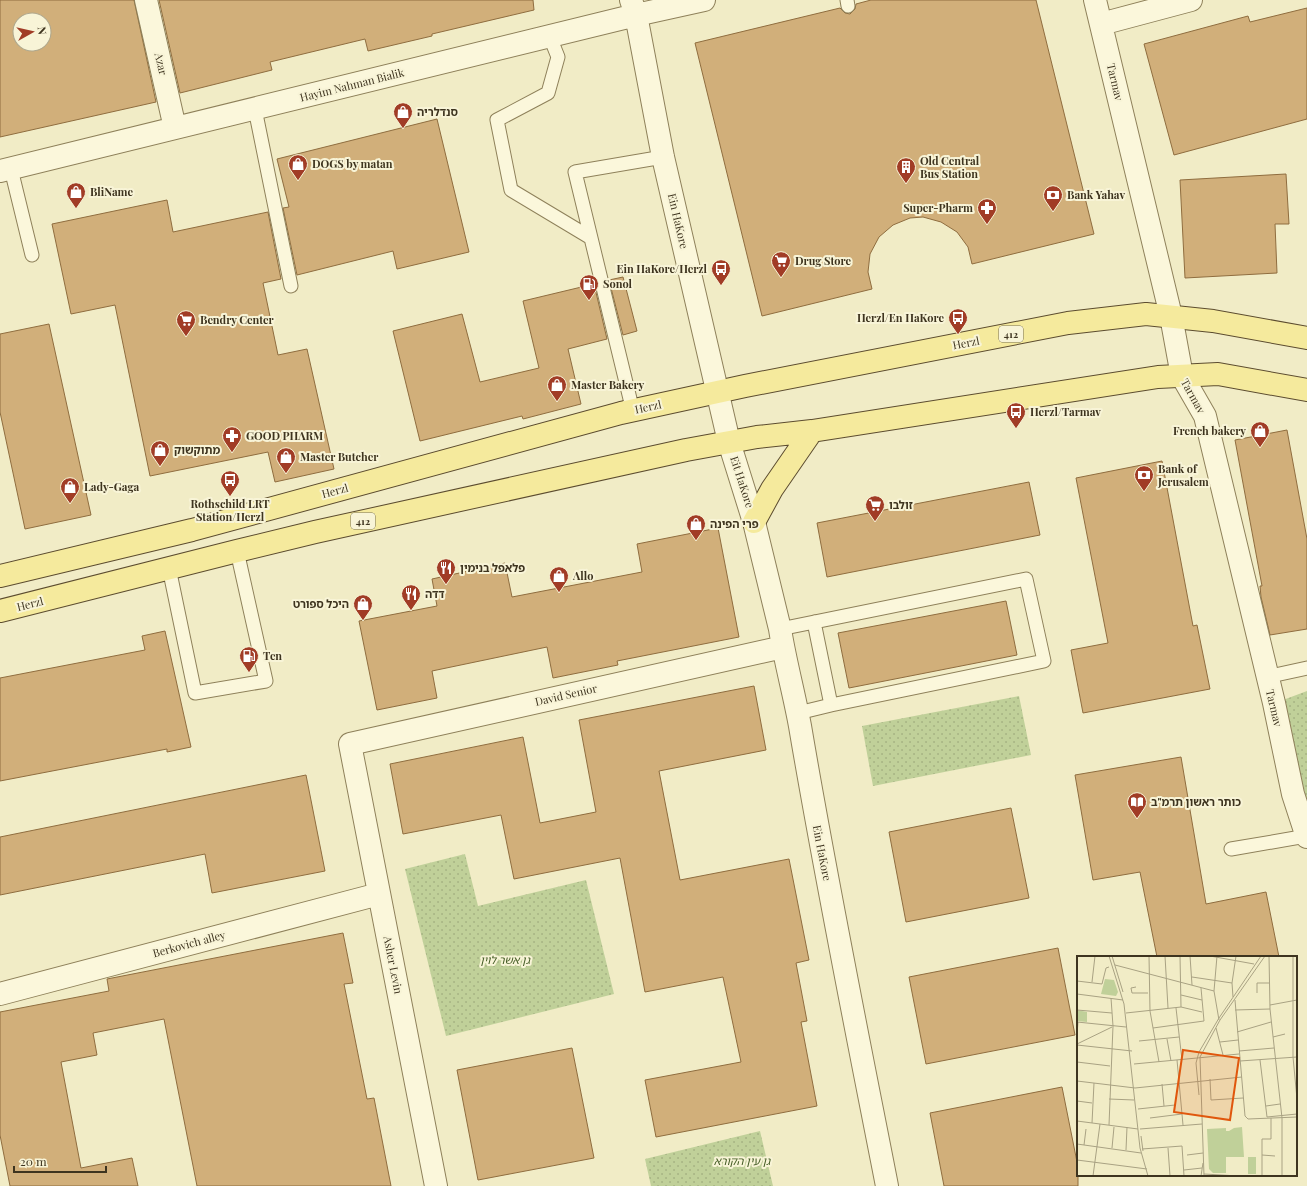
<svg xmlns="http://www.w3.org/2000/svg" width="1307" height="1186" viewBox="0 0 1307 1186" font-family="'Playfair Display','Noto Sans Hebrew',serif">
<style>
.grass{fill:url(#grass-dots)}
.building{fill:#d1af7a;stroke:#8f6d3f;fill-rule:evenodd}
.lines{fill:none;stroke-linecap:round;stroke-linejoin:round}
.lane-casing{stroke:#8e805a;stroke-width:15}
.street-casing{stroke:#8e805a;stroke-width:24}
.primary-casing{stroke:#5c4c2f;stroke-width:24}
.lane{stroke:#fbf7db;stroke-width:13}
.street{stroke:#fbf7db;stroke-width:22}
.primary{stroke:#f5ea9d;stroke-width:22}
.labels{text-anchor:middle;stroke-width:4;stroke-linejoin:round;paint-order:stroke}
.shield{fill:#f8f4d7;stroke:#766e56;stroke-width:1}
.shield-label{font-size:10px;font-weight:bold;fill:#3e341f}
.street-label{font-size:11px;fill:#3e341f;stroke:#f8f4d7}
.poi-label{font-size:11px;font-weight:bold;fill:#3e341f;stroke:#f8f4d7;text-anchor:start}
.park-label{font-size:11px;font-style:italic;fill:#435b24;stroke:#f8f4d7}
.inset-road{fill:none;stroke:#a9a283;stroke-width:1}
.view{fill:#e0570d;fill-opacity:0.15;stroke:#e0570d;stroke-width:2}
.inset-edge{fill:none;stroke:#3e341f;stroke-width:2}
</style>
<defs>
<pattern id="grass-dots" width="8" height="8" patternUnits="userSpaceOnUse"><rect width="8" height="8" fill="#c0d099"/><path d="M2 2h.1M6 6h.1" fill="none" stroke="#a6b383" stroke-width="1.8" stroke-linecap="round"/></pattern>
</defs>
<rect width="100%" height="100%" fill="#f1ecc6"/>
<path class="grass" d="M1307,691v111l-24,-102z
M1019,696l12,59 -158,31 -11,-60z
M465,854l13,52 108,-26 28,114 -168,42 -41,-167z
M760,1131l13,55h-122l-6,-27z"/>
<path class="building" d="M0,0h134l22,102 -156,35zM20,20h24v24h-24z
M159,0h374l1,10 -102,24v2l-64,15 -3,-12 -95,23 2,8 -92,23z
M871,0h165l58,234 -122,30 -4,-17 -11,-15 -16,-10 -18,-5 -13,1 -17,7 -14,12 -9,17 -2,18 4,17 -110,27 -67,-273 145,-35 5,5 5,1 5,-5 1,-5z
M1307,8v111l-133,36 -30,-111 104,-28 2,6z
M437,119l32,133 -72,17 -4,-18 -96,24 -14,-67 6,-1 -12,-48z
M1286,174l3,50h-14l2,49 -92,5 -5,-98z
M167,200l6,32 95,-20 13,67 -18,4 15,72 29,-6 27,120 -59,13 -7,-30 -118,24 -35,-171 -44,9 -19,-90z
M623,277l14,54 -14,4 -14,-55z
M594,284l13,55 -39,10 13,55 -58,15 -1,-3 -102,25 -27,-110 69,-17 18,68 59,-14 -16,-67z
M49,324l42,191 -66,14 -25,-117v-78z
M1287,430l20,109v90l-37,6 -9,-38 -1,-11h2l-27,-146z
M1162,461l31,165 4,-1 13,64 -127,24 -12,-63 37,-7 -32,-165z
M1029,482l11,53 -213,42 -10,-54z
M718,528l21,109 -122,24 1,4 -65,13 -6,-31 -115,24 5,27 -60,12 -18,-89 78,-15 -5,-27 73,-16 7,34 130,-25 -5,-28z
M1006,601l11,54 -168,33 -11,-55z
M165,631l26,116 -24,5v-3l-167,32v-103l145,-28 -3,-14z
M754,686l12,64 -107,21 21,109 109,-21 20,101 -13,3 11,58 -6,1 16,84 -161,31 -11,-57 96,-18 -18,-85 -78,15 -25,-134 -106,21 -13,-64 -98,19 -13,-70 133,-27 17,86 56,-11 -17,-92z
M1181,757l25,147 60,-12 13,65h-122l-17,-85 -47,8 -18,-105z
M306,775l19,96 -113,22 -7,-39 -205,41v-58z
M1011,808l18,90 -123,24 -17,-90z
M343,933l10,50 -9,1 23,115 7,-1 17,88h-194l-33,-167 -71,14 4,22 -36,7 20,106 51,-10 6,28h-128l-10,-51v-123l109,-21 -2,-12z
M1058,948l17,87 -149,29 -17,-87z
M572,1048l22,110 -116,22 -21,-110z
M1062,1087l16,80v19h-134l-14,-73z"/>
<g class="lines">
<g class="lane-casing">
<path id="lane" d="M847,0l1,6
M550,37l8,20 -10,36 -51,27 14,70 80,48
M255,109l36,177
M11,169l21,86
M621,412l10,-9 -56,-231 88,-15
M169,568l26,125 71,-12 -29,-130
M814,622l17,83
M780,629l246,-50 18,82 -213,44 -33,8
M1266,677l41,-9
M1231,849l76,-13"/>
</g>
<g class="street-casing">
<path id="street" d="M146,0l29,128
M631,0l5,15 27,142 66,285 25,80 26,107c5,32 14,64 20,97 26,154 57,307 87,460
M1095,0l76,316 11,60 23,40 69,287 19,91 14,43
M1101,24l90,-24
M0,171l636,-156 68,-15
M0,994l379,-100
M436,1186l-86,-442 433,-97"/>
</g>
<g class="primary-casing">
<path id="primary" d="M754,522l18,-33 40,-58
M0,576l192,-46 429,-117 124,-27 323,-63 78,-9 67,7 94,17
M0,611l237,-60 78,-19 371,-82 71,-13 55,-6 346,-54 60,-3 89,16"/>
</g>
<use href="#lane" class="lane"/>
<use href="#street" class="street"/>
<use href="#primary" class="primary"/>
</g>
<defs>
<g id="shop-pin" transform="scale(1)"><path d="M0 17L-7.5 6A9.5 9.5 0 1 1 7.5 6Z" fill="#a13c26" stroke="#f8f4d7"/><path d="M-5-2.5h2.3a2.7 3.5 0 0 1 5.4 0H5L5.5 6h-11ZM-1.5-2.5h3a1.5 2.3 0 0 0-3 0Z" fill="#fff"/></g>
<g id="building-pin" transform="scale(1)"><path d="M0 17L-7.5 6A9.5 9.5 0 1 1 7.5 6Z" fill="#a13c26" stroke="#f8f4d7"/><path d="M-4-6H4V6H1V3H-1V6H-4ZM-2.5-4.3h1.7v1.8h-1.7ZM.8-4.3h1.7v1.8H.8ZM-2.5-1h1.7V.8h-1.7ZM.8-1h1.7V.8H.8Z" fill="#fff"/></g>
<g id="bank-pin" transform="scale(1)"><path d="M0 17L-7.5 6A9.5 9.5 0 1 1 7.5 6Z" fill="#a13c26" stroke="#f8f4d7"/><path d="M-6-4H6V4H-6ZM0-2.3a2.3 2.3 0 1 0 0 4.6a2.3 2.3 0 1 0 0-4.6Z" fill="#fff"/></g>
<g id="pharmacy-pin" transform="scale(1)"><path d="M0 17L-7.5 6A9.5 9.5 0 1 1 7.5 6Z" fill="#a13c26" stroke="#f8f4d7"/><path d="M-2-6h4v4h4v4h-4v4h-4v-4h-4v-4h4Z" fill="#fff"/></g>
<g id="supermarket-pin" transform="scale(1)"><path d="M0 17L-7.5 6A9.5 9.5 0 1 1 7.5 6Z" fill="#a13c26" stroke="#f8f4d7"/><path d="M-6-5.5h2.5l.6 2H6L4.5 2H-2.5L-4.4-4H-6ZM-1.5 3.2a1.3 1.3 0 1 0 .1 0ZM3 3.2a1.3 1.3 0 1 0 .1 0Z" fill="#fff"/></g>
<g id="bus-pin" transform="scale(1)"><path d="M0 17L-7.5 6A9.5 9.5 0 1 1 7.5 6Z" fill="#a13c26" stroke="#f8f4d7"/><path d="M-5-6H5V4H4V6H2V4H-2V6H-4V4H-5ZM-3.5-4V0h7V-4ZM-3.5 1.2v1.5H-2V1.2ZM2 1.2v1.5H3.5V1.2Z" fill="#fff"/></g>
<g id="fuel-pin" transform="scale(1)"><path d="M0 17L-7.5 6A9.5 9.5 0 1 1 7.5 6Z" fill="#a13c26" stroke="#f8f4d7"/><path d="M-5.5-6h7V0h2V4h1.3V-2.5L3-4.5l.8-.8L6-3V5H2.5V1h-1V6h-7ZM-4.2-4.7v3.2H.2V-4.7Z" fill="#fff"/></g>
<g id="restaurant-pin" transform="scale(1)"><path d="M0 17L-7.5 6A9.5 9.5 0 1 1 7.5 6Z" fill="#a13c26" stroke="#f8f4d7"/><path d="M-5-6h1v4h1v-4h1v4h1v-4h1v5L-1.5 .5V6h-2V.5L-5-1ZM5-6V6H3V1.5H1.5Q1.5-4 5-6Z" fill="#fff"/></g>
<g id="library-pin" transform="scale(1)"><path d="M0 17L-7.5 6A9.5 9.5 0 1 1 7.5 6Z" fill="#a13c26" stroke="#f8f4d7"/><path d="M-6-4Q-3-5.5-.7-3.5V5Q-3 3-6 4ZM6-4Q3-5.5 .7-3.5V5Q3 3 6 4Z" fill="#fff"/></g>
</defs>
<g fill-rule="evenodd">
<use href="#shop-pin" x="403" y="112"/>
<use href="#shop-pin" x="298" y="164"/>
<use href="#building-pin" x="906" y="167"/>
<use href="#shop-pin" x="76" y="192"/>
<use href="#bank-pin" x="1053" y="195"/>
<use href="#pharmacy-pin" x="987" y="208"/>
<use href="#supermarket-pin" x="781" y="261"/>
<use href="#bus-pin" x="721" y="269"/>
<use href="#fuel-pin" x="589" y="284"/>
<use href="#bus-pin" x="958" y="318"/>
<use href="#supermarket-pin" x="186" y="320"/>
<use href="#shop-pin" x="557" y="385"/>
<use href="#bus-pin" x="1016" y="412"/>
<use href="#shop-pin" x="1260" y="431"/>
<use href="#pharmacy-pin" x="232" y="436"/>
<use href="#shop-pin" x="160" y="450"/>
<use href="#shop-pin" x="286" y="457"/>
<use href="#bank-pin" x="1144" y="475"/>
<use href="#bus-pin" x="230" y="480"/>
<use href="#shop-pin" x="70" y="487"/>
<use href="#supermarket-pin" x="875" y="505"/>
<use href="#shop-pin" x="696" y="524"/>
<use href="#restaurant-pin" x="446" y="568"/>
<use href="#shop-pin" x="559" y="576"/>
<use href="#restaurant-pin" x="411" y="594"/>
<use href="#shop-pin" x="363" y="604"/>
<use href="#fuel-pin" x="249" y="656"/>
<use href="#library-pin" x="1137" y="802"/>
</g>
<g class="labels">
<g class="shield">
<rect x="999" y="326" width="24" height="16" rx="3"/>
<rect x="351" y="513" width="24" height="16" rx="3"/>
</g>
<g class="shield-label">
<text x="1011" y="338">412</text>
<text x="363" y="525">412</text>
</g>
<g class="street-label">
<text transform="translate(161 64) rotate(77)" y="4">Azar</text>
<text transform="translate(1115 82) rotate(77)" y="4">Tarmav</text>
<text transform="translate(352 85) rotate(-14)" y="4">Hayim Nahman Bialik</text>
<text transform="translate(678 221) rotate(77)" y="4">Ein HaKore</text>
<text transform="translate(966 343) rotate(-11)" y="4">Herzl</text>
<text transform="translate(1193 396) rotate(61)" y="4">Tarmav</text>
<text transform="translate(648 407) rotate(-12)" y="4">Herzl</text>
<text transform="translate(742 482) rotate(72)" y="4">Eit HaKore</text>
<text transform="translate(335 491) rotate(-15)" y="4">Herzl</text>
<text transform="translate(30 604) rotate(-14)" y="4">Herzl</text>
<text transform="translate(566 695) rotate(-13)" y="4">David Senior</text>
<text transform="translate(1274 708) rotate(77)" y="4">Tarmav</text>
<text transform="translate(822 853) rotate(79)" y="4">Ein HaKore</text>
<text transform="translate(189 944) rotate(-15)" y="4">Berkovich alley</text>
<text transform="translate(393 965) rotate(79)" y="4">Asher Levin</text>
</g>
<g class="poi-label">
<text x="417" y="116">סנדלריה</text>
<text x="920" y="165">Old Central<tspan x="920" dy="13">Bus Station</tspan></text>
<text x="312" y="168">DOGS by matan</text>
<text x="90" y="196">BliName</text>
<text x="1067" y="199">Bank Yahav</text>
<text x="973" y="212" text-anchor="end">Super-Pharm</text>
<text x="795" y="265">Drug Store</text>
<text x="707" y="273" text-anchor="end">Ein HaKore/Herzl</text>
<text x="603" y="288">Sonol</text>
<text x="944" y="322" text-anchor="end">Herzl/En HaKore</text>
<text x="200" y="324">Bendry Center</text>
<text x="571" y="389">Master Bakery</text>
<text x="1030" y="416">Herzl/Tarmav</text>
<text x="1246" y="435" text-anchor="end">French bakery</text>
<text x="246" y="440">GOOD PHARM</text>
<text x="174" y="454">מתוקשוק</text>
<text x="300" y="461">Master Butcher</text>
<text x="1158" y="473">Bank of<tspan x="1158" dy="13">Jerusalem</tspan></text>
<text x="84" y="491">Lady-Gaga</text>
<text x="230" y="508" text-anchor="middle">Rothschild LRT<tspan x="230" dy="13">Station/Herzl</tspan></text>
<text x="889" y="509">זולבו</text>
<text x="710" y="528">פרי הפינה</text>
<text x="460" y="572">פלאפל בנימין</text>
<text x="573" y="580">Allo</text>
<text x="425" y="598">דדה</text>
<text x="349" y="608" text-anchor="end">היכל ספורט</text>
<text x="263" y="660">Ten</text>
<text x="1151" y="806">כותר ראשון תרמ"ב</text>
</g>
<g class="park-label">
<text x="505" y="964">גן אשר לוין</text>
<text x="742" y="1165">גן עין הקורא</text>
</g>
</g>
<g transform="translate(1077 956)">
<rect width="220" height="220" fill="#f1ecc6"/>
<path d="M28,23l9,1 4,12 -2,4 -15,-2zM0,54l10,2v10l-10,-1zM165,171l2,30h-18v16h-13l-4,-4 -2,-40 19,-1v3h3l5,-3zM171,201h8v17h-8z" fill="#c0d099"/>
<path class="inset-road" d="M32,0l15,48 16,144 8,28M35,0l11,36M72,0l1,55 9,51M88,0l3,52M103,0l1,51M113,0l2,29M133,0l44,8M140,0l-3,35 5,29M192,0l1,53 12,109v58M216,0v101l4,42M38,9l99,26M115,21l40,6M0,25l25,3 4,-16 3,-1M15,26l3,-26M59,31l-5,1 1,5h16M124,32l3,33M180,37v-10h13M0,38l46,6M104,39l21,5M156,41l-1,-14 4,-27M158,44l10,116 3,3M193,49l27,-5M99,52l6,52M0,54l35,3M158,54l35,-1M49,57l55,-6 21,5M0,66l49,5M76,72l51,-7M139,72l7,27M160,76l34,-10M0,78l1,-12M196,81l12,-3M90,83l4,22M62,85l40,-4M143,86l18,-2M0,88l35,-17M0,89l55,6M162,95l35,-3M100,104l6,65M183,104l7,57M163,105l57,-4M0,106l33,4M57,108l105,-10M133,123l1,21 32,-2M0,125l58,7 107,-11M85,128l2,22M122,139l-3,-32 3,-11 20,-34 42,-62M32,143l25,1M0,145l15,2M189,150l14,-2M61,153l37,-4M190,161l30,-3M73,162l32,-4M171,163l49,-2M0,165l61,8M15,167l2,-40M32,169l4,-99 -2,-28M63,173l62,-5M64,180l2,15M0,188l64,9M7,189l2,-16M35,192l2,-21M91,192l2,28M65,193l40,-3 2,30M49,194l1,-23M110,199l16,-2M185,199l13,1M0,204l70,9M107,214l18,-2M127,218l34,2M16,220l7,-52M124,220l2,-13M127,220l-4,-119 20,-37 45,-64M185,220v-37h9v-21"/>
<path class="view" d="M106,94l56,8 -9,62 -56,-8z"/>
<rect width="220" height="220" class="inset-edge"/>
</g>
<g transform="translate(32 32) rotate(82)"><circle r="19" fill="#f8f4d7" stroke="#aea78d"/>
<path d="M0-3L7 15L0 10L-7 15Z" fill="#a13c26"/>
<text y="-6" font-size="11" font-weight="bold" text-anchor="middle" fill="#3e341f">N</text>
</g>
<path d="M14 1166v6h92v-6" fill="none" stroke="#3e341f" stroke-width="2"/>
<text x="20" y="1166" font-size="12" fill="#3e341f" stroke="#f8f4d7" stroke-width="3" paint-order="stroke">20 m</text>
</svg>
